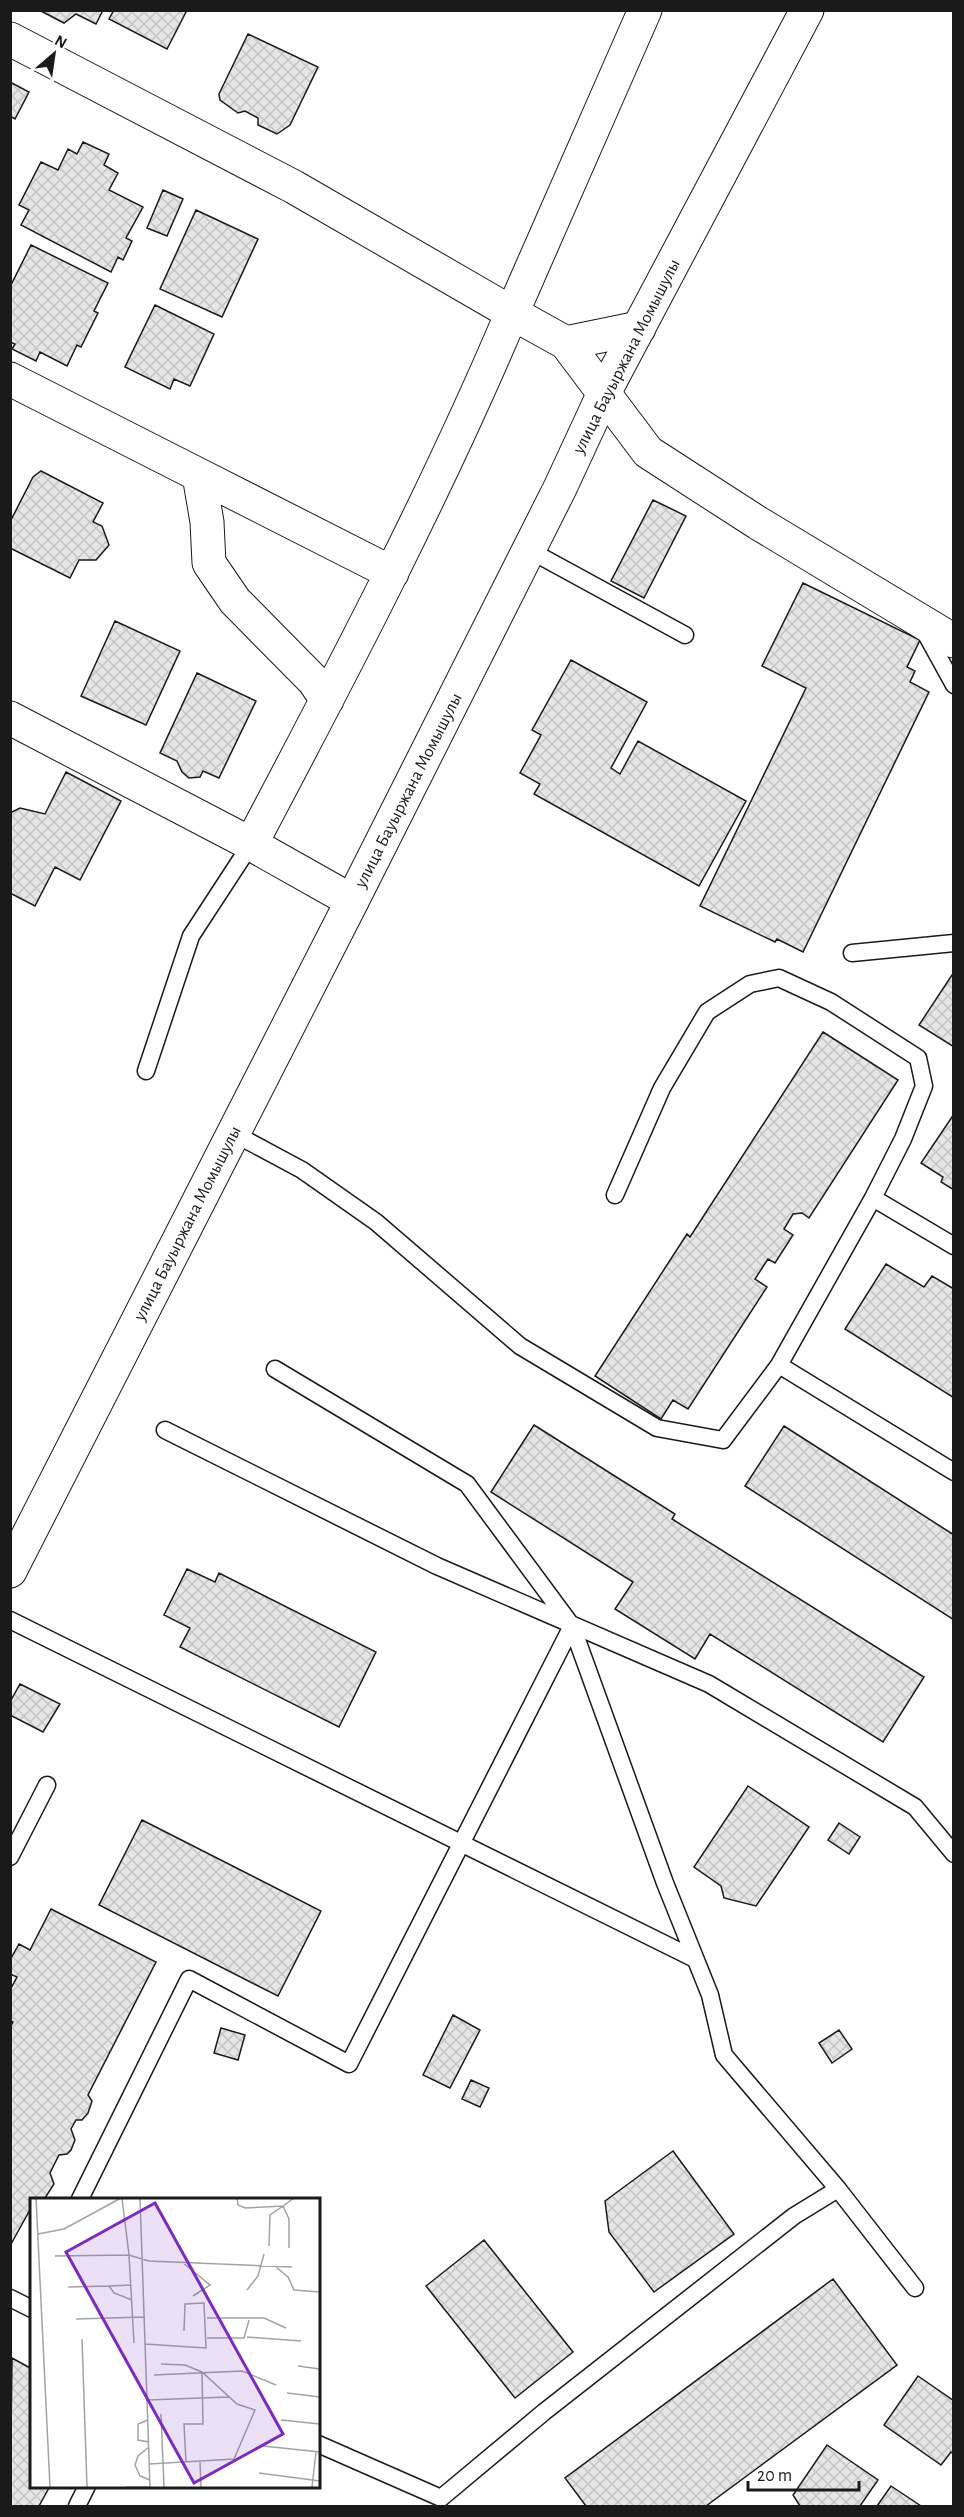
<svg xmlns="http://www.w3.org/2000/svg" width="964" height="2517" viewBox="0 0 964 2517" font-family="'Alegreya Sans',sans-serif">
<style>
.building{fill:url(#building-cross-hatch);stroke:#1a1a1a;stroke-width:1.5}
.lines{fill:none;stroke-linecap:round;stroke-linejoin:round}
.lane-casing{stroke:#1a1a1a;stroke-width:19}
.street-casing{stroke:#1a1a1a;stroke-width:35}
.secondary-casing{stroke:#1a1a1a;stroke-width:35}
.lane{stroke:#fff;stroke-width:16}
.street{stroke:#fff;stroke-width:33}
.secondary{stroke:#fff;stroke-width:33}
.labels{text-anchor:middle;stroke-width:4.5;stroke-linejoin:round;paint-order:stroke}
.street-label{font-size:18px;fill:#1a1a1a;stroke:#fff}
.inset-road{fill:none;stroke:#a3a3a3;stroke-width:1.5}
.view{fill:#7b2cbf;fill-opacity:0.15;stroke:#7b2cbf;stroke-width:3}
.inset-edge{fill:none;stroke:#1a1a1a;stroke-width:3}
</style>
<defs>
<pattern id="building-cross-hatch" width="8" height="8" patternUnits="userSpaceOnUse" patternTransform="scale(1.5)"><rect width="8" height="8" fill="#e6e6e6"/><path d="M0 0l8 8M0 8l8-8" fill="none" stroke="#c5c5c5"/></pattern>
</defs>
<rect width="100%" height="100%" fill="#fff"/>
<path class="building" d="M39,10h64l-7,14 -20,-10 -12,9z
M114,10h73l-20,39 -58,-30z
M248,34l70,33 -28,58 -13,9 -19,-9v-7l-13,-7 -7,2 -18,-13 -1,-6z
M10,82l19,10 -14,27 -5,-3z
M83,142l26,12 -5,11 14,8 -9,17 34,17 -17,31 6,3 -9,19 -5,-3 -7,15 -90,-47 8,-15 -10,-5 22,-43 17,8 10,-21 9,5z
M163,190l20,9 -16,37 -20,-8z
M196,210l62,29 -36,78 -62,-28z
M31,245l77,38 -14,28 4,2 -17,34 -4,-2 -10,21 -27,-14 -4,9 -24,-12 3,-5 -5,-2v-55z
M155,305l59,29 -24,52 -16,-7 -4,10 -45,-22z
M41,471l62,32 -10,19 9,4 7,19 -13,15h-17l-9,18 -60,-30v-26l23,-45z
M653,500l33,16 -42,82 -33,-17z
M803,583l117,57 -13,27 8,4 -5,11 19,10 -126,260 -26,-13 -2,3 -75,-36 106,-218 -44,-22z
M115,621l65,30 -34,74 -65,-29z
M571,660l76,42 -36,66 9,6 18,-33 108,60 -47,85 -165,-92 6,-10 -20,-11 21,-38 -9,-5z
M197,673l59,28 -37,77 -16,-7 -3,6 -11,1 -7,-6 -5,-11 -17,-8z
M66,772l55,29 -41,79 -25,-13 -20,39 -25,-13v-80l10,-5 25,6z
M954,972v75l-35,-22z
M823,1032l75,48 -89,138 -7,-5 -9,1 -9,15 9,6 -18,28 -7,-4 -13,20 12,8 -79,122 -15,-9 -12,19 -66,-43 92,-142 3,3z
M954,1114v76l-13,-8 2,-5 -22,-14z
M886,1264l38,23 8,-11 22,13v109l-109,-69z
M534,1425l141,89 -3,5 252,158 -41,65 -173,-108 -15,25 -80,-50 18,-27 -142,-90z
M784,1426l170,109v85l-209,-134z
M187,1569l28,13 4,-9 157,79 -37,75 -159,-80 10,-19 -26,-13z
M20,1684l40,20 -17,28 -33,-17v-13z
M748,1786l61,41 -53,79 -32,-8 -3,-12 -27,-19z
M142,1820l179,91 -43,85 -179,-91z
M839,1823l21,14 -11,17 -21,-14z
M51,1909l105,53 -68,133 4,6 -4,12 -6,7h-6l-5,9 4,11 -4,10 -4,4 -8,1 -9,18 4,11 -9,14 -13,1v7l-22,40v-218l3,-6 -3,-1v-31l7,-13 -7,-3v-14l9,-16 11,6z
M453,2015l27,15 -30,58 -27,-13z
M221,2028l24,7 -7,25 -24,-7z
M839,2030l13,19 -20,14 -13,-20z
M471,2080l18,8 -9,19 -18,-8z
M673,2151l61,83 -80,58 -45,-60 -4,-31z
M484,2240l89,112 -58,46 -89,-112z
M833,2279l64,86 -191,141h-120l-21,-28z
M12,2358l20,11v117h18l-11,20h-29z
M918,2376l36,25v53l-3,-2 -10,13 -57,-40z
M827,2445l51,35 -18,26h-60l-7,-11z
M891,2486l30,20h-44z"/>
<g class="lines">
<g class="lane-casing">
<path id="lane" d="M529,550l156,85
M922,627l32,58
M852,953l102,-10
M146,1071l45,-135 60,-92
M233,1133l69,37 74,52 144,124 137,82 66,12 56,-75 94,-167 30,-59 21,-53 -6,-28 -87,-56 -52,-24 -29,6 -43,28 -45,76 -47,107
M873,1198l81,48
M779,1365l175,107
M275,1369l192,115 105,142 93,257 45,112 14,60 114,134 -44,27 -250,196 -103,86 -123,-54
M165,1430l272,136 272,118 206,123 39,47
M10,1620l685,339
M10,1857l37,-72
M838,2189l77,99
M80,2199l109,-220 160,85 223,-438
M10,2298l22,11
M77,2506l10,-20"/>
</g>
<g class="street-casing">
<path id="street" d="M10,39l284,148 218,126 133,-303
M566,343l73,-15
M10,379l189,96 8,47 2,41 26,38 79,80 13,19
M199,475l193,98
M10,718l241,126 101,57
M251,844c92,-174 184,-349 261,-531l54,30 82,109 110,71 196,118"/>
</g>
<g class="secondary-casing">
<path id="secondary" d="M10,1571l342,-670 208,-413 44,-95 203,-383"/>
</g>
<use href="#lane" class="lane"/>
<use href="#street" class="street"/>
<use href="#secondary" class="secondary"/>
</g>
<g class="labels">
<g class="street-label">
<text transform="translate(626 356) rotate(-63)" y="6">улица Бауыржана Момышулы</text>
<text transform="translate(408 790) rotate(-63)" y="6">улица Бауыржана Момышулы</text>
<text transform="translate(187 1223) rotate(-63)" y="6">улица Бауыржана Момышулы</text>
</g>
</g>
<g transform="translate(30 2198)">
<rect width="290" height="290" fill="#fff"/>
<path class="inset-road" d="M6,0l14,289M110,0l10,289M207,0l1,7 7,3 38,-2 11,-8M8,36l26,-5 57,-31M239,48l1,-31 13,-9 6,13v29M25,58l74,-1 -7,-57M152,64l28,23 -17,11M246,69l12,10 6,13 26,2M79,88l22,-1M38,89l41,-1 5,7 18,7M217,92l11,-14 6,-22M177,120h57l22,10M46,121l68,-2M217,139l54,4M177,140h37l5,-18M52,141l5,148M104,145l-5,-88 20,6 143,6M115,146l61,4 -2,-45 -19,1 -1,27M268,168l22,3M124,177l88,-4 34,14M257,195l33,4M117,202l82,-3M131,216l3,73M118,222l-10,4v16l11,2M251,222l39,4M233,248l57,6M119,249l-11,9 -3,9 5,11 10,4M156,264l-2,-38h19l-1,-51M170,264l1,25M119,266l85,-5 21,-49 -18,-6 -35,-32 -17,-7 -24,-1M229,275l61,8M96,289h23M282,289l4,-35"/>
<path class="view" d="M125,5l128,231 -89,49 -128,-231z"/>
<rect width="290" height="290" class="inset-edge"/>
</g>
<rect width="964" height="2517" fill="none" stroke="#1a1a1a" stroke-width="24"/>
<g transform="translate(54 54) rotate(29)" stroke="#ffffff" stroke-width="4.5" paint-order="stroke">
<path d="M0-4.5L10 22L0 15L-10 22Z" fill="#1a1a1a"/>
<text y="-9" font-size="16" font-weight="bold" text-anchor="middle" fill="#1a1a1a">N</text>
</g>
<path d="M748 2481v9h111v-9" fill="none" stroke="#1a1a1a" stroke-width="3"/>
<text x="757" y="2481" font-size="18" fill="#1a1a1a" stroke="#ffffff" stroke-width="4.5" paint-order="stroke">20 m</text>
</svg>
